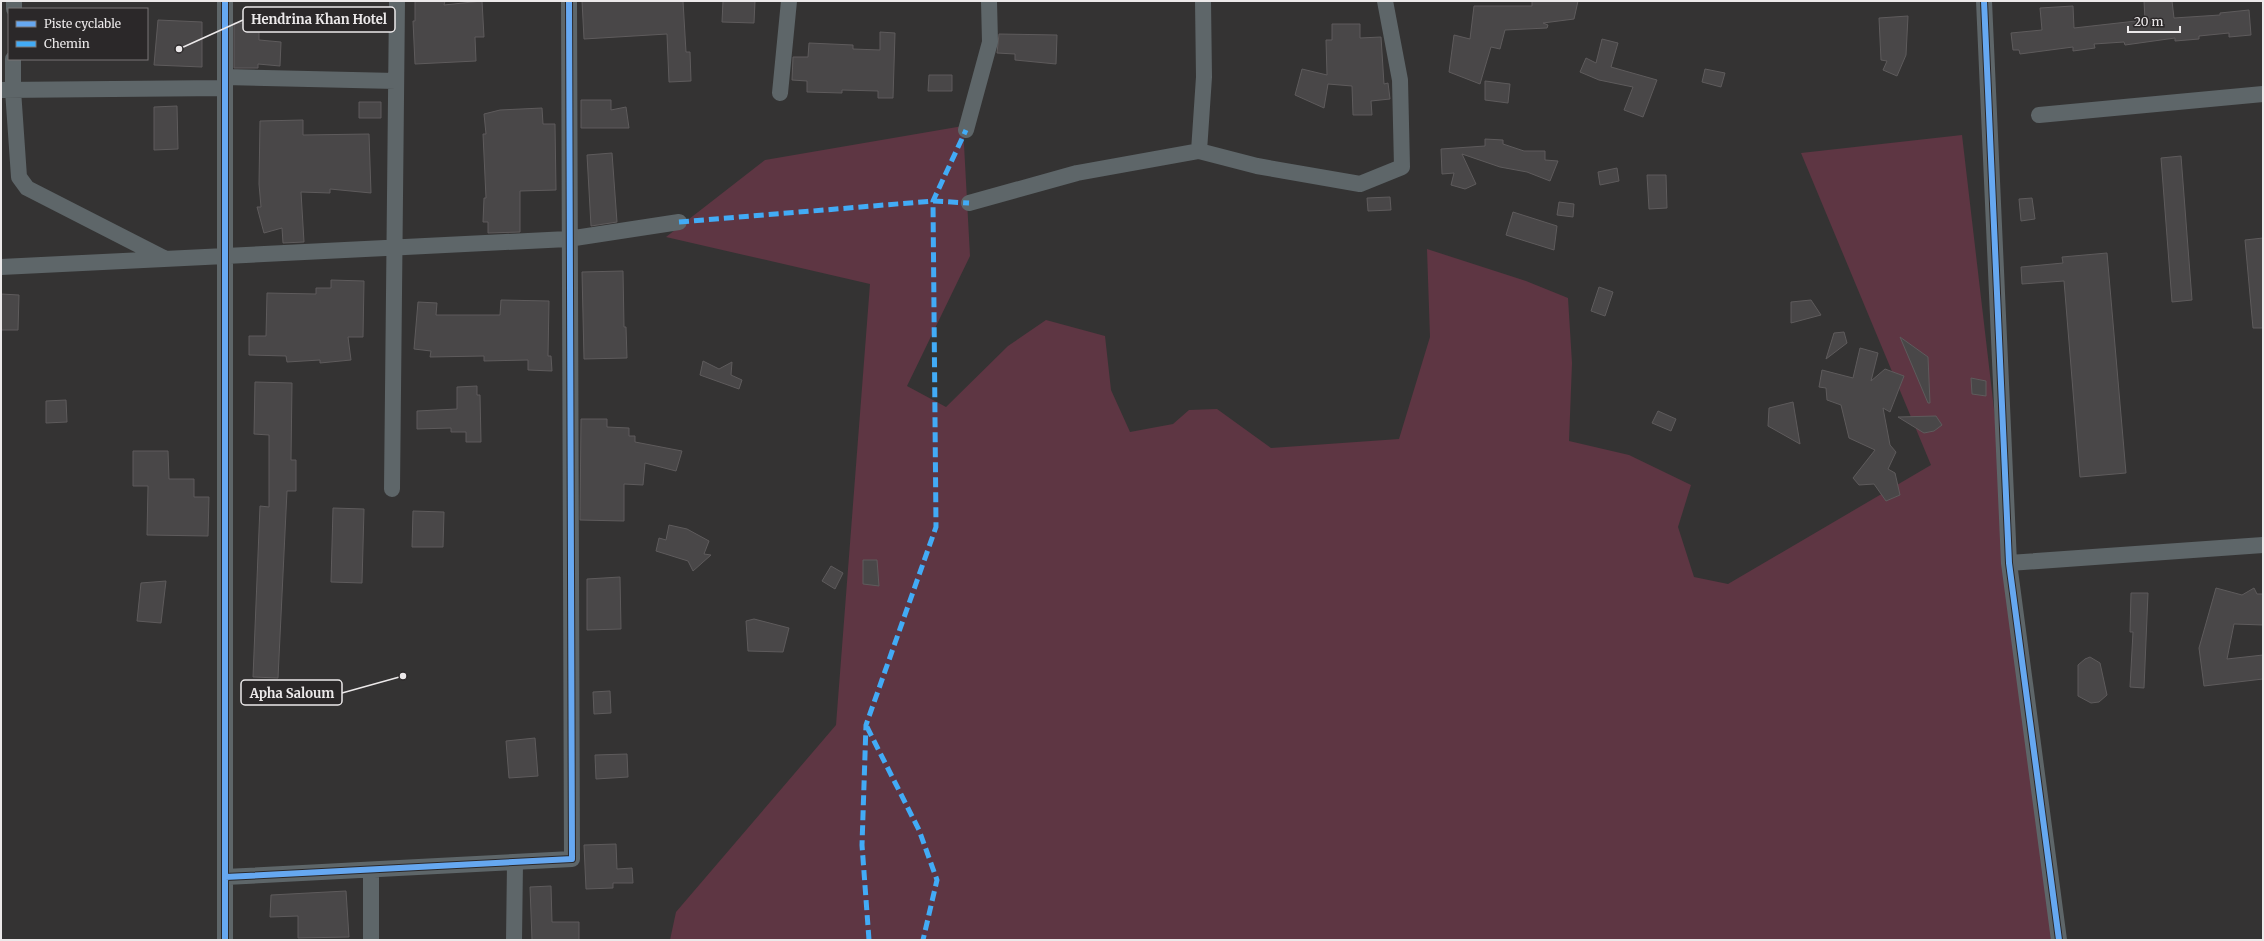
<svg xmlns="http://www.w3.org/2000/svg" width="2264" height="941" viewBox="0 0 2264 941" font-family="Merriweather,serif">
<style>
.green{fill:#5e3643}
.building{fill:#494748;stroke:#5e5b5c}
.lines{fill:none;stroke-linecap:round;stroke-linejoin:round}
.street{stroke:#5e6669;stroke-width:16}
.quiet{stroke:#42abf6;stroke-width:5;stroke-dasharray:10 5;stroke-linecap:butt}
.cycleway-casing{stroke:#2b2829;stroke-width:8}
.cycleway{stroke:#66a8f1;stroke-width:6}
.leader{fill:none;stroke:#ece9ea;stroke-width:1.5}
.callout-dot{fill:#ece9ea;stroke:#2b2829;stroke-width:1.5}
.callout{fill:#2b2829;stroke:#ece9ea;stroke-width:1.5}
.callout-label{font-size:13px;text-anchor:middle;font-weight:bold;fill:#ece9ea}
</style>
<rect width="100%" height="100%" fill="#343333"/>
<path class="green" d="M963,126l7,130 -63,130 39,21 62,-61 38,-26 59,16 6,54 19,42 43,-8 16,-14 28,-1 54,39 128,-9 31,-102 -3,-88 99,32 42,17 4,65 -3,78 60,14 62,30 -13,42 16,50 34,7 203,-119 -130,-312 161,-18 94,805h-1386l6,-28 160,-187 34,-441 -204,-47 99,-77z"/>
<path class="building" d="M415,1h30l-1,4 38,-4 2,36h-9l1,24 -61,3 -2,-43h2z
M582,1h101l3,51h4l1,29 -22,1 -2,-48 -83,5z
M723,1h32l-1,22 -32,-1z
M1532,1h46l-4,18 -31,4 5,2 -1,3 -42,2 -5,19 -9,-2 -11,37 -31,-12 5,-37 16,4 4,-33h58z
M2144,1h28l2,17 46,-3v-2l29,-3 2,25 -22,2v-4l-30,3v3l-24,2v-3l-50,7 -1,-3 -30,2 1,4 -22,3v-4l-53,7 -1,-4h-6l-2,-17 31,-3 -2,-22 33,-2 1,22 71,-8z
M1908,16l-2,39 -9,21 -14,-6 4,-9 -6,-1 -2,-42z
M158,20l44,2v45l-48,-2z
M234,23h25v17l22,2 -1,24 -22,-2v4h-24z
M1332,24h28v14l21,-1 3,47 4,-1 2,16 -19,2 1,14h-19l-1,-29 -24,-2 -4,24 -29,-13 7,-26 25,6 -1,-35h6z
M880,32l15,1 -2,65h-15v-7l-36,-1v3l-35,-1v-11l-15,-1 1,-23h15l1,-14 44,2v4l27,1z
M999,34l58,1 -1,29 -41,-4v-6l-18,-1z
M1602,39l16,4 -7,24 46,13 -14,37 -19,-7 9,-23 -34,-7 -19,-8 6,-14 10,5z
M1705,69l20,4 -4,14 -19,-5z
M929,75h23v16h-24z
M1485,81l25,3 -2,19 -23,-3z
M581,100h30v10l15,-3 3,21h-48z
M359,102h22v16h-22z
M177,106l1,43 -24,1v-43z
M542,108l1,16h12l1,66 -36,1v41l-32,1v-11h-5l1,-24h2l-3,-64h3l-2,-20 16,-4z
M303,120v15l66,-1 2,59 -41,-4v4l-29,-1 3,50 -21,1 -1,-15 -18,5 -7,-26h4l-2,-23 1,-63z
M1485,139l18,1v4l21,7h21v9l13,1 -8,20 -23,-9 -27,-5 -38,-13 14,30 -11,5 -14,-4 3,-12 -12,1 -1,-25 44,-3z
M612,153l5,69 -26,4 -4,-71z
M2181,156l11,144 -20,2 -11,-144z
M1617,168l2,13 -19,4 -2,-13z
M1647,175h19l1,33 -18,1z
M1390,197l1,13 -23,1 -1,-13z
M2032,198l3,21 -14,2 -2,-22z
M1559,202l15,2 -1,13 -16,-2z
M1513,212l44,14 -3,24 -48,-15z
M2263,238v90h-10l-8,-88z
M2107,253l19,220 -46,4 -16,-196 -42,3 -1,-17 42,-4 -1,-6z
M623,271l1,56h2l1,31 -43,1 -2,-87z
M331,280l33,1 -1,56h-15l3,23 -31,3v-3l-33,2 -1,-6 -37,-1v-19h17l1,-43 49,1v-6h15z
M1599,287l14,5 -8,24 -14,-5z
M1,294l18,1 -1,35h-17z
M501,300l48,1 -1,55h3l1,15 -24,-1v-10l-44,1v-5l-54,1 1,-6 -17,-2 4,-47 19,1 -1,12h64z
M1811,300l10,15 -30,8v-21z
M1844,332l3,11 -21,16 8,-26z
M1900,337l28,20 2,46h-2z
M1860,348l18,5 -7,28 14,-12 19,7 -14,36 -7,-4 7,37 6,7 -8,17 7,4 5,22 -14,6 -12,-17 -15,1 -6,-7 22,-28 -26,-12 -8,-33 -14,-5 -1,-12 -7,-1 3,-17 31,8z
M703,361l16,8 13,-7 -1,13 11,5 -3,9 -39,-14z
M1971,378l15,3v15l-14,-2z
M255,382l37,1 -1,77h5v31h-9l-9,187 -25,-1 7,-171 9,1v-72l-15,-1z
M477,386v9h3l1,47h-15v-10h-15v-4l-34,1v-18l40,-2v-22z
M66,400l1,22 -21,1v-22z
M1793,402l7,42 -32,-18 1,-18z
M1658,411l18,8 -5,12 -19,-8z
M1936,416l6,9 -8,6 -10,2 -26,-16z
M581,419h26v8l22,1v8h6v6l47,9 -6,20 -31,-8 -2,22 -19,-1v37l-44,-1z
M133,451h35l1,28h25v18h15l-1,39 -61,-1 1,-49h-15z
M333,508l31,1 -2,74 -31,-1z
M413,511l31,1 -1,35h-31z
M669,525l18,4 22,12 -5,13 7,1 -18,16 -5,-10 -32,-10 3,-13 7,2z
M863,560h14l2,26 -16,-2z
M831,566l12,7 -8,16 -13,-8z
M620,577l1,52 -34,1v-51z
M166,581l-5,42 -24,-2 4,-38z
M2216,588l26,7 12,-7 3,6h6v31l-29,-1 -7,35 36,-4v24l-59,7 -5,-38z
M2131,593h17l-4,95 -14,-1 3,-55h-3z
M754,619l35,9 -6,24 -35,-1 -2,-30z
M2090,657l10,6 7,32 -8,7 -8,1 -13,-7v-31l7,-6z
M610,691l1,22 -17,1 -1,-22z
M535,738l3,38 -29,2 -3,-37z
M627,754l1,23 -32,2 -1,-24z
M616,844l1,25 15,-1 1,15h-20v5l-27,1 -2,-44z
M551,886l1,36h27v18h-47l-2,-53z
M346,891l3,46 -51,1v-22l-28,1 1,-22z"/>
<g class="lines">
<path class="street" d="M225,1v939
M1984,1l25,562 50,377
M14,9v-8
M13,59v31l6,87 8,11 139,71
M225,77l171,4
M1,90l224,-2
M780,93l9,-92
M2039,115l224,-21
M966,130l24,-88 -1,-41
M1199,151l5,-74 -1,-76
M969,203l108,-30 122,-22 58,15 103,18 42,-17 -2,-87 -15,-79
M1,267l567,-28 111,-17
M392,489l5,-488
M2009,563l254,-18
M225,877l347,-18 -3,-858
M371,940v-70
M514,940l1,-77"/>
<path class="quiet" d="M679,222l254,-21 36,2
M867,727l52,103 18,50 -14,60
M869,940l-7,-95 4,-120 70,-198 -3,-326 33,-71"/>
<g class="cycleway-casing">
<path id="cycleway" d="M225,1v939
M1984,1l25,562 50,377
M225,877l347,-18 -3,-858"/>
</g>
<use href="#cycleway" class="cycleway"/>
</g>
<path class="leader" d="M179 49L243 20M403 676L342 693"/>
<g class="callout-dot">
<circle cx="179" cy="49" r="4"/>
<circle cx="403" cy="676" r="4"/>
</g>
<g class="callout">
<rect x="243" y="7" width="152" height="25" rx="4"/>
<rect x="241" y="680" width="101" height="25" rx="4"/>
</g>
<g class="callout-label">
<text x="319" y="24">Hendrina Khan Hotel</text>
<text x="292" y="698">Apha Saloum</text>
</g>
<rect width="2264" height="941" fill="none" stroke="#ece9ea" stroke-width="4"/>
<rect x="8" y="8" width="140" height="52" fill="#2b2829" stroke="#787576"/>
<rect x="16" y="21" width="20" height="6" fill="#66a8f1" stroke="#787576"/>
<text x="44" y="28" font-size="12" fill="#ece9ea">Piste cyclable</text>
<rect x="16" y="41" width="20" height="6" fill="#42abf6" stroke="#787576"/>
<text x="44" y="48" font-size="12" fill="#ece9ea">Chemin</text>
<path d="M2128 26v6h52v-6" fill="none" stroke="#ece9ea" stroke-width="2"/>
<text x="2134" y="26" font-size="12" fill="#ece9ea" stroke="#2b2829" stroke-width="3" paint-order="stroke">20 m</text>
</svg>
